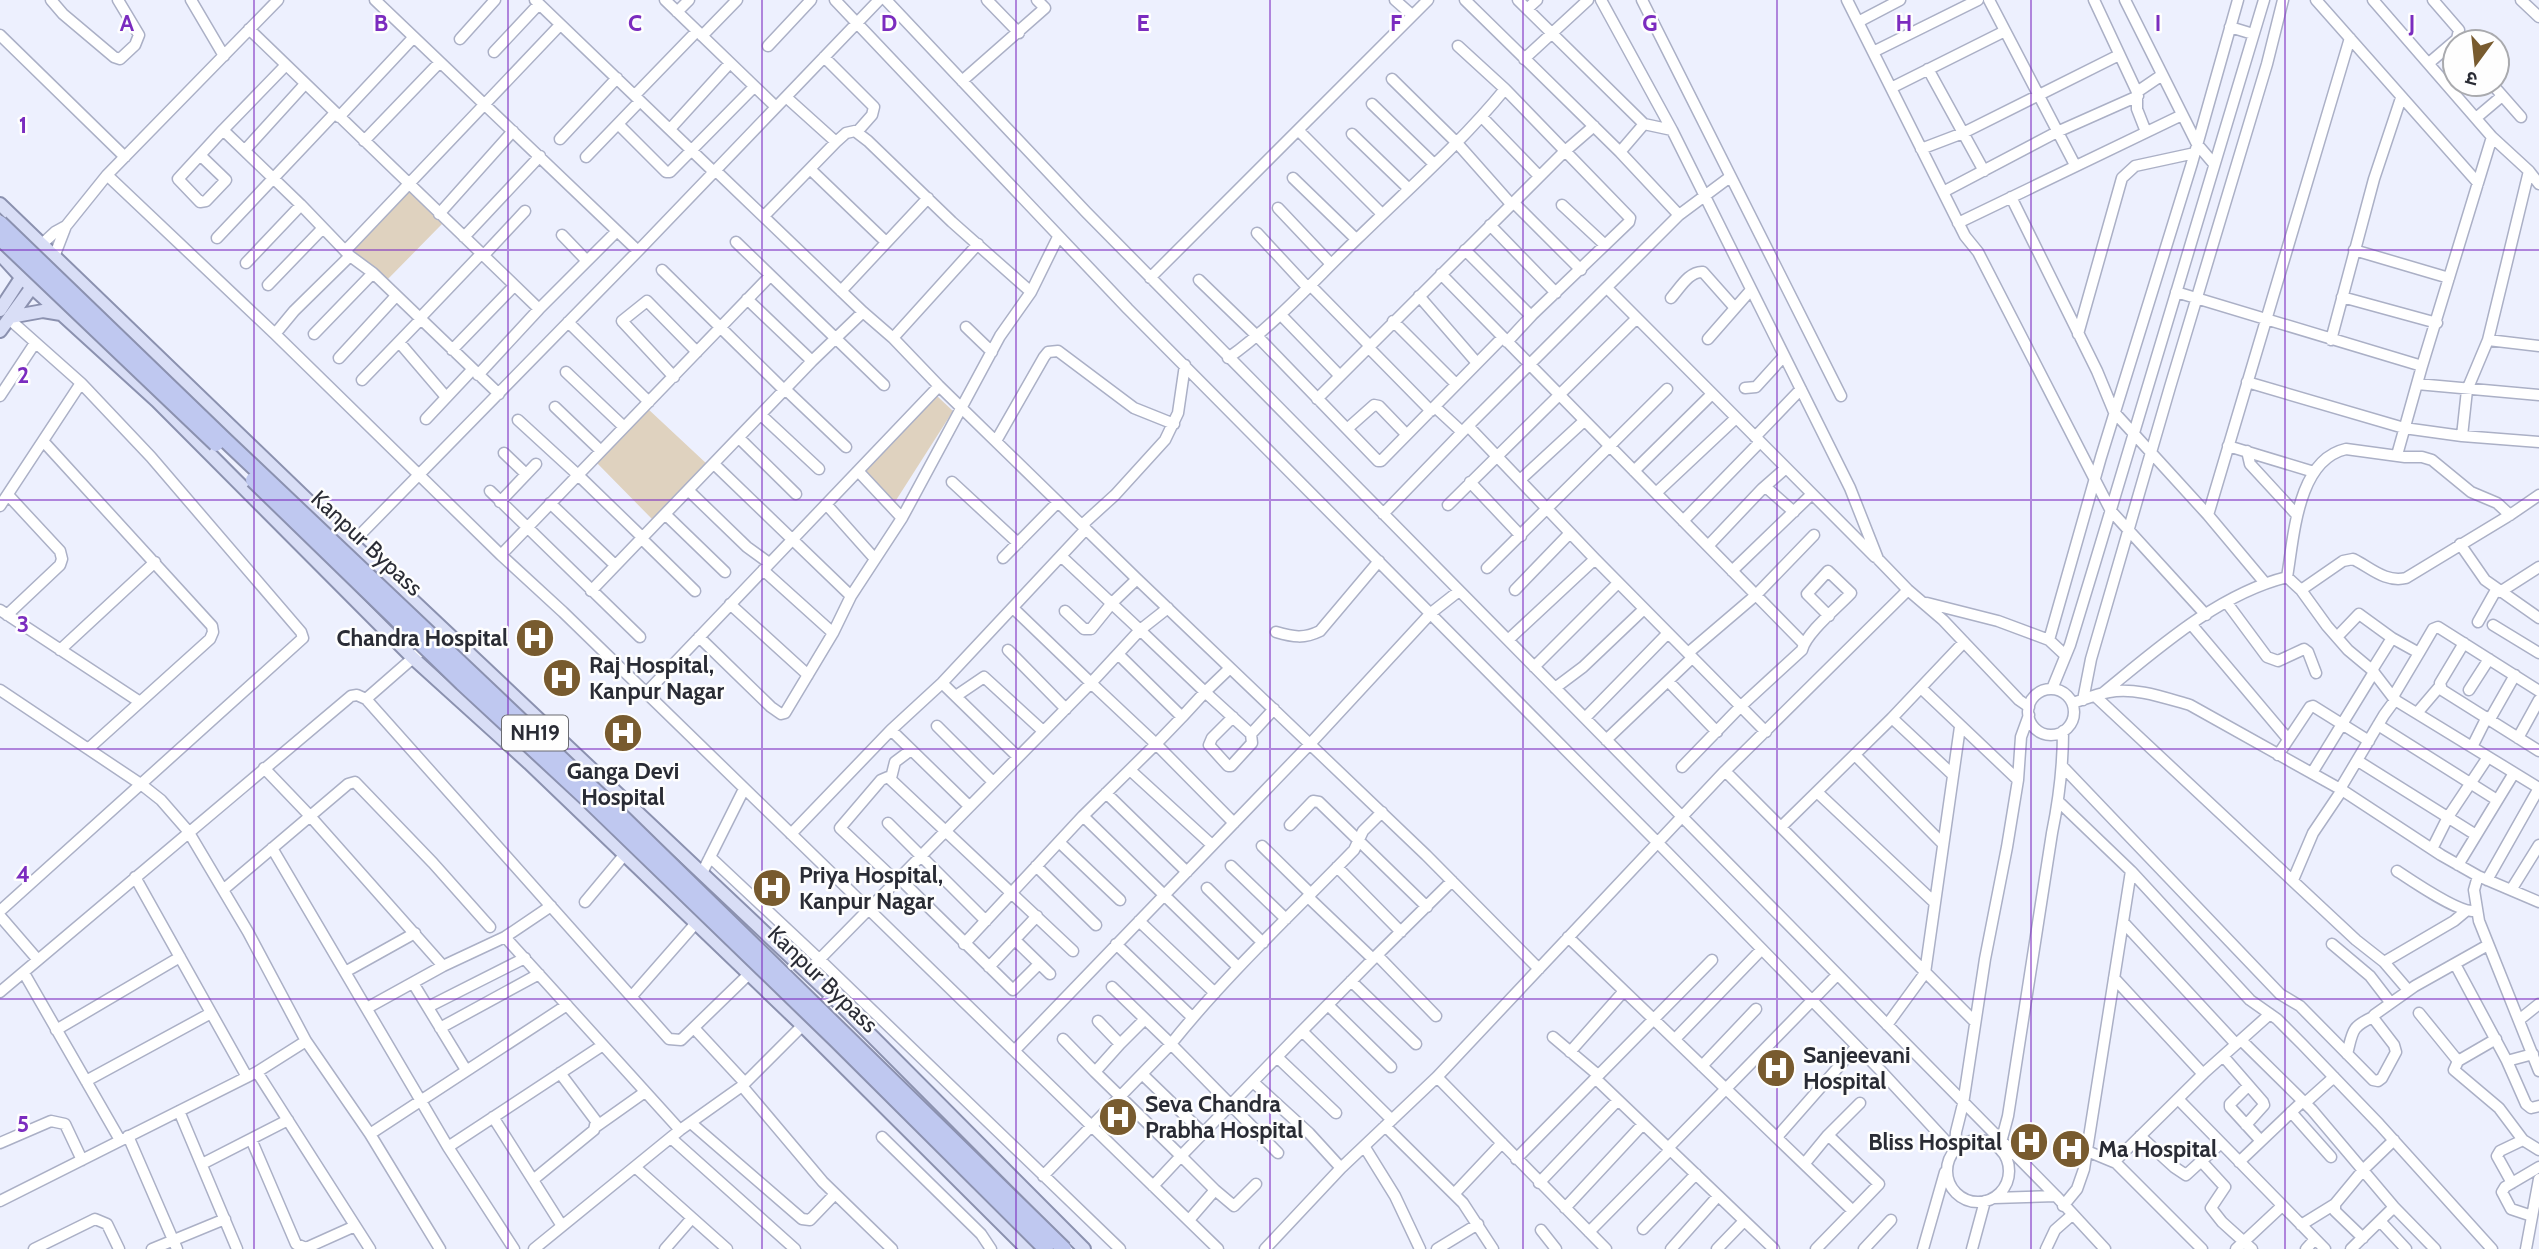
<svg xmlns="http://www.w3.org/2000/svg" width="2539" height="1249" viewBox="0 0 2539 1249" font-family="Cabin,'Noto Sans Devanagari',sans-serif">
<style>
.green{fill:#dfd2bf}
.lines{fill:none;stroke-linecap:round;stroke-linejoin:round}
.minor-casing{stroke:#abb0c6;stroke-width:13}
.major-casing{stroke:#8b91af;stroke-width:16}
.minor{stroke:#fff;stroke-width:10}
.major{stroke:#d9def6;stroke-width:12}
.highway-bridge-casing{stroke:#8b91af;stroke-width:18;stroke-linecap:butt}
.highway-bridge{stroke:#bfc8f0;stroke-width:14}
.grid{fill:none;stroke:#7b2cbf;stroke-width:2;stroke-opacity:0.55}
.labels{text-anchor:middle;stroke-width:5;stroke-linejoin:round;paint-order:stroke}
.shield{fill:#fefefe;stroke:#6a6b71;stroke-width:2}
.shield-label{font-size:21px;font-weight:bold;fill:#2a2c35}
.street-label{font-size:23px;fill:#2a2c35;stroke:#fefefe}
.poi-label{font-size:23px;font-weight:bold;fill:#2a2c35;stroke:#fefefe;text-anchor:start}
.grid-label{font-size:23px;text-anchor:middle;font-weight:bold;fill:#7b2cbf;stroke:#fefefe;stroke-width:5;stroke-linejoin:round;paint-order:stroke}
</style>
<rect width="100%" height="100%" fill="#edf0fe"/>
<path class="green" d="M409,190l34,33 -57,58 -33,-31z
M937,396l16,15 -60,94 -29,-32z
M647,408l61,57 -56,54 -56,-57z"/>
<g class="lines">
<g class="minor-casing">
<path id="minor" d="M51,0l12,14 51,43 6,2 15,-14 4,-10 -21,-35
M191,0l33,56
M375,0l263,251
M535,0l179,172
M665,0l111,107
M835,0l293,309 530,534 222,227 74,80
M886,0l200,212 970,984 49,53
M987,0l32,33
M1395,0l17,15
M1465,0l155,152 59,63
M1518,0l126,124 28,6
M1601,0l71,130 178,358 28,71 30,31 35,30 76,80 10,7
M1642,0l199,396
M1847,0l118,236 13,16 133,259 95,104
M1989,0l86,165
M2094,0l43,92v17l9,23
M2125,0l72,144 17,20
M2316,0l162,183
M2373,0l119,137 37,34 10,13
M2521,0l18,17
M1527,9l10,-9
M677,12l12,-12
M1858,22l42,-22
M2230,27l23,7
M249,29l290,280
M0,35l125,122
M702,36l35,-36
M460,39l35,-39
M768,46l43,-46
M1458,46l47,43 125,129 -1,4 -97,93 -3,-1 -64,-64
M494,52l45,-48
M1873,52l105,-52
M824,57l50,50 -2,8 -15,17
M1524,59l64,-59
M2429,63l28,-24 2,-9 -26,-30
M1928,69l56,102
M1392,79l65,64 54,61
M962,81l83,-73 -8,-8
M2492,84l29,33
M1891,88l114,-57
M2137,92l25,-17
M635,95l62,-64
M786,97l50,45
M1372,104l62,60
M339,117l74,-79
M1482,117l57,59
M2476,118l26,-22
M618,124l48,48h4l84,-85
M670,129l60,-66
M223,130l63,-65
M1298,130l84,84
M1352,134l57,55
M560,139l57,-61
M364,141l76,-79
M1921,149l42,-16 156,-78
M245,150l60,-66
M1620,152l24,-28
M200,155l26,25 -20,21 -6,1 -22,-23 45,-49 78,75 49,51 23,17 126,121
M586,157l54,-56
M810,169l76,73
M715,170l148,142 30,26 46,48 198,193 289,276 113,114
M107,175l168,159 226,221 62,57 655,637
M1293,178l63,61
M1943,192l114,-60 81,-36
M2011,197l86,174 17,41 94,103 57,68
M1513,202l68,68
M1562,205l43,40
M1278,208l53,56
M439,214l74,-83
M764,216l72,-74 10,-9 9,-2 13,10 84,81 79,70
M1958,223l224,-108
M1490,225l66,68
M1257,233l51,55
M562,235l25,26
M464,237l76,-81
M217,238l118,-125
M736,242l148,143
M41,245l14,-13 11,-6
M2354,250l95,28
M345,251l215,-226
M483,256l42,-45
M54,257l12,-31 41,-51 171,-175
M246,263l55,-58
M662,270l122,120
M1441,274l362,369
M1150,278l278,-278
M1199,280l59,57 120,124h3l121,-123
M268,285l54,-56
M1311,286l58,59
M1607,288l268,269
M841,291l87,-93
M2176,292l246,74
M1419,296l58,67
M2342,297l95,26
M1671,298c9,-10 18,-27 32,-26l32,36
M747,299l65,62
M1281,315l58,60
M420,318l61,-64
M1393,321l63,63
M568,322l81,80
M966,327l26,25
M275,334l19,-23 56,-55
M314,334l59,-61
M2078,334l44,-156 13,-12 60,-13
M893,338l85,-94
M1708,339l42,-48
M2331,340l43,-161 27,-81
M2488,340l51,6
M399,342l47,55
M1507,342l25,-27
M1368,347l63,64
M452,350l62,-64
M339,358l57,-62
M1228,358c49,-35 87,-79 130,-120 50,-49 103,-95 147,-149
M566,372l58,55
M478,375l61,-66 78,-78
M674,377l-52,-56 25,-20 50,51
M362,380l59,-61
M2247,382l157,46 58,8 77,6
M2417,384l122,11
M1745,388l11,-1 28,-31
M785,389l61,58
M0,396l35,-53
M1317,399l247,-247 30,-26
M555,407l46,44
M1435,407l27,25
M761,415l58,54
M426,419l46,-49
M518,420l60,55 192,-199
M1468,426l127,133 171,173
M1347,429l27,-24 5,1 27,28
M2462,436l5,-46 21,-50 41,-169
M1755,437l46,-48
M739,438l57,56
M43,441l169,185 1,6 -3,7 -122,110
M996,441l48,-84 4,-5 10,-1 76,57 40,16
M2228,446l86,26
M2247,451l3,13 47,51
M504,453l22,21
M2397,455l25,-89 70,-229
M714,464l137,132
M1634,471l78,-77
M1520,480l64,-59
M952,482l66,61
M1470,482l51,54
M1762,489l24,-21
M688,490l59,57 22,16
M490,491l150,146
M1656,493l80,-75
M500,502l36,-38
M550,503l65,62
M826,504l49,55
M1448,505l189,-187
M0,506l81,-123
M665,514l60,58
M1383,514l85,-88 211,-211 51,-38
M2208,515l142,-477
M902,518l98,-182 31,-44 27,-55
M1683,521l77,-79
M1082,525l33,-30 50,-55 13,-27 7,-48
M641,538l54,53
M352,543l286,-292 241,-251
M2460,544l25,36 54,38
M1708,546l54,-57h6l26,23
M501,555l77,-80 64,62
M1062,557l78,73 28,-22
M1003,558l55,-56
M1487,568l180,-179
M763,570l70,63
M1732,571l80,-77
M2287,577l14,13 26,36 21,24 24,20 23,30 -11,15 -44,74
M1515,590l55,-57
M2301,590l42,-29 10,-2c17,8 32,24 53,19l104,-63 29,-20
M591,591l221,-230 51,-49
M2500,592l39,-25
M1927,603l71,18 51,19 16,15
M2227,603l40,54 11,4 26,-12 4,3 8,21
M730,604l78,71
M1013,608l78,75 49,-53 65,62 25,-24
M0,610l140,92
M1065,611l19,18h7l21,-26 25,-24
M7,615l53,-50 2,-6 -2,-8 -52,-56
M2478,622l18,-32
M2191,624l97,115
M2493,625l46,28
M1276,632c17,5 28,7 44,-1l59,-70
M699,637l72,70 10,7 4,-1 48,-80 18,-37 51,-78 -44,-47
M2337,637l22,-23 33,24
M1508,640l87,-81
M2049,640l52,-183 91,-294 46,-163
M2464,643l-24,40 2,7 97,61
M60,650l95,-88
M1008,650l58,59
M1688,653l68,-58 58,-60
M2419,653l-25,42 1,5 144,88
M1118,654l64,63 23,-25 46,42
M1534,667l84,-84
M2372,670l20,-32 27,15 14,-24 5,-2 101,64
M1668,681l49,51
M942,683l76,74
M1555,688l28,-21 61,-58
M1921,688l97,92
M2052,689l18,-44 24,-79 170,-566
M2028 712a23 23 0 1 1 46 0a23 23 0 1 1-46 0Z
M0,690l142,95 19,15 27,31 60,101 58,109 64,93 70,115
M2469,690l20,-31
M2103,693c54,-44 115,-99 184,-116 7,-40 10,-117 59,-128l59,8h17l10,3 39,32 26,11 13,12
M645,694l294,-308
M956,696l28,-19 59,54
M2095,696l261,244 28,22
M366,699l63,-55
M2083,700l8,-41 79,-272 97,-323 16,-64
M2073,703c12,-4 24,-9 36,-11 27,-5 56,6 81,13l152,85 99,65 37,21 61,26
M2417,713l23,-27
M1182,717l-26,27 78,79
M1233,717l-21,21 -3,7 19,21h3l21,-23 -1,-9 23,-25
M1585,718l83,-85
M1892,718l61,57
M2490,719l25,-44
M2378,725l119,75
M937,726l56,56
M891,730l78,76
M2518,738l21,-38
M1606,740l86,-82
M2472,747l15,-30
M1855,755l88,89
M2278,755l32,-48 3,-1 56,35
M2358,761l118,74
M1682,767l59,-61 61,-56c4,-17 36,-43 49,-57l-23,-22 -21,23 22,22
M2063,767l217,227 20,12 73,74 5,1 4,-3 14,-26 -2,-7 -20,-26v-4l41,-29 73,-41
M264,768l46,48 133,150
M1130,770l82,75
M1725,771l183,-181
M2312,773l62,-101
M891,778l4,-16 16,-12
M1817,792l118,111
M1106,793l81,79
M2059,802l72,69 119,129 27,19 25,25 77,80 113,125
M1083,816l155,151
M888,823l98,98
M1290,825l23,-24 6,1 108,105
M1781,827l111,-109 72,-76
M791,834l100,-104 51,-47 144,-154
M1059,842l61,58
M1262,846l49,48
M272,848l176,299 66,102
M2432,849l16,-32 40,-60
M710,857l110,103 300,289
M2458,865l56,-92
M1036,866l60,59
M1231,866l55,53
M1337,867l64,65
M2397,871c15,10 59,40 75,40
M702,873l42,-84
M2478,876l-4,14 5,31 60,150
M135,877l112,200
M899,878l114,112 26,-26
M2293,880l20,-47 29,-43
M2487,880l52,-92
M896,881l-56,-53 41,-48 7,-3 185,174
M1207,888l56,55
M223,890l125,-106 7,-2 78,81 57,64
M2511,890l28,-45
M585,902l40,-48
M0,911l303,-273 -2,-6 -150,-175 -70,-74 -72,-64
M0,916l38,44
M1139,921l76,72
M2123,922l113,122
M505,937l175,193
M1568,937l285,274 26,-27 -51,-49
M1015,940l35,34
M1116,944l76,73
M2332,944l38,32 20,26
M1377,955l59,61
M1373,959l79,-78
M2455,964l52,97 26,-7
M989,967l48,-51
M345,972l70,-39
M807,972l284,-289 65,61 -73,72 -119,128
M24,973l96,167
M2114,978l89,96
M1351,981l65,63
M413,983l53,87
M1112,987l59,57c55,-69 121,-130 183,-194l9,-19 19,-19
M2408,990l-24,-28 70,-41 12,-10
M0,992l351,-296 6,-1 9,4 303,340 12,1 68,-66
M632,996l64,-73
M1328,1005l63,62
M428,1007l97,-49
M367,1008l76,-42 62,-29 46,-31
M2419,1013l39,48
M2519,1020l20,-16
M1098,1021l22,23 -25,28 86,84 121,-125 90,89
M1887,1025l38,-52 35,-246
M440,1028l99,-54
M694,1028l51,55
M56,1030l124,-73
M1302,1031l71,-72 -65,-62
M1553,1037l45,38
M1063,1039l32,33
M1675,1039l86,-89
M2496,1039l-38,22 -4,9 45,38 24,32 16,10
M2241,1040l71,70 82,97 41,42
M1120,1044l25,-25
M1015,1050l295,-306 121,-131 28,-22
M1570,1052l54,-61
M2347,1054c6,-23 4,-27 26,-37
M2223,1056l40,46 1,3 -18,20
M1277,1057l59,56
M2507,1061l19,43 5,4 8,-2
M1702,1066l54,-57
M257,1072l113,177
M1142,1074l61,59
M1437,1077l169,172
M1595,1078l179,171
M86,1081l125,-68
M1253,1082l56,51 32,35
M742,1086l81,96 69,67
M2248,1086l-18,18v3l31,34
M2178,1099l147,150
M2305,1103l29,-26
M179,1111l58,138
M2291,1112l40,45
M493,1117l69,109
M691,1123l111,96 8,1 25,-26
M597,1126l48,-34
M1385,1126l78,77 30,46
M370,1134l197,-129
M128,1136l49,113
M2140,1136l34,31 12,8 35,-32
M882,1137l99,97 10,15
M1777,1137l79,-90
M671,1138l124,111
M251,1139l45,105 10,4 49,-22
M1947 1171a31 31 0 1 1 62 0a31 31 0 1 1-62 0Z
M0,1143l51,-22 14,3 17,36
M1364,1146l31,50 25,53
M2000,1146l8,-30 44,-283c7,-34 11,-66 11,-102
M448,1147l155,-102
M1668,1148l169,-173
M1955,1149l1,-17 7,-28 22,-145 22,-112 11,-67 3,-43 8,-22
M2087,1151l29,12 86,86
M1516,1159l196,-199
M2114,1162l91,-90 65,-58
M2202,1162l23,25 -14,21 11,14 30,27
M2239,1162l64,-61
M1805,1163l23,-28 32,-32
M202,1164l86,-44
M635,1167l92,82
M1043,1176l128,-132 107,109
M533,1180l61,-50 2,-9 -36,-48
M1539,1183l79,-83
M2512,1183l-15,-27 3,-5 23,-11
M1153,1186l28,-30 34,34
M1454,1194l48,-51
M1994,1198l62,-2
M0,1201l257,-129 49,-31
M2063,1206l14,-17 7,-20 47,-298
M1565,1208l78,-84
M2532,1216l-21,-7 -9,-17 3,-5 34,-20
M1189,1220l26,-30 19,16 22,-22
M2380,1221l26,28
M2301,1225l34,-21
M1643,1229l53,-55
M1541,1230l15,19
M1589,1232l81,-82
M2363,1238l-28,-27v-7l29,-35 30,-29
M34,1249l61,-30 12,5 12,25
M152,1249l73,-30
M534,1249l146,-119 62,-44 90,-90
M665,1249l27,-31
M1265,1249l76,-81 96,-91 288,-306 250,251
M1437,1249l41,-25
M1671,1249l47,-53
M1717,1249l27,-28
M1816,1249l37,-38
M1864,1249l27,-29
M1923,1249l22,-77
M1972,1249l13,-48
M2046,1249l9,-19 17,-15
M2236,1249l46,-43
M2306,1249l9,-10
M2351,1249l43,-42
M2526,1249l13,-70"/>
</g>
<g class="major-casing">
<path id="major" d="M0,204l352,339 480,453 252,253
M0,254l22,24 135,123 256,257 116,105 273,262 225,224
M0,310l25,-38
M10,317l33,-6 18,3
M0,331l37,-51"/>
</g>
<use href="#minor" class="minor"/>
<use href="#major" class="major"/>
<g class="highway-bridge-casing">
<path id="highway-bridge" d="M0,223l225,217 385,365 454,444
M0,238l216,206
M253,480l209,203 124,115 249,241 211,210"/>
</g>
<use href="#highway-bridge" class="highway-bridge"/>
</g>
<path class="grid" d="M254,0v1249M508,0v1249M762,0v1249M1016,0v1249M1270,0v1249M1523,0v1249M1777,0v1249M2031,0v1249M2285,0v1249M0,250h2539M0,500h2539M0,749h2539M0,999h2539"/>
<defs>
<g id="hospital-disc" transform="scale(2.0125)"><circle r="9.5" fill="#785b2f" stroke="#fefefe"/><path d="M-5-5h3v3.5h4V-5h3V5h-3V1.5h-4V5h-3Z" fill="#fff"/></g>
</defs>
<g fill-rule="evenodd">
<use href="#hospital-disc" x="535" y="638"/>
<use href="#hospital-disc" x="562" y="678"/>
<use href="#hospital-disc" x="623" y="733"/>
<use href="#hospital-disc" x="772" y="888"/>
<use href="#hospital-disc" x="1776" y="1068"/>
<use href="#hospital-disc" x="1118" y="1117"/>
<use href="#hospital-disc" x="2029" y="1142"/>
<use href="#hospital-disc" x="2071" y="1149"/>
</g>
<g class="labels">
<rect class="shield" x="502" y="715.5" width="66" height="35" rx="5"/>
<g class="shield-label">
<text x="535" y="740">NH19</text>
</g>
<g class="street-label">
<text transform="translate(367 543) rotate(43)" y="8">Kanpur Bypass</text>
<text transform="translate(823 979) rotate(44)" y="8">Kanpur Bypass</text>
</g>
<g class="poi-label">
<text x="508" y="646" text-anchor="end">Chandra Hospital</text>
<text x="589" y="673">Raj Hospital,<tspan x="589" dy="26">Kanpur Nagar</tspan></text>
<text x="623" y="779" text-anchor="middle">Ganga Devi<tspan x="623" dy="26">Hospital</tspan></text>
<text x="799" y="883">Priya Hospital,<tspan x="799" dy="26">Kanpur Nagar</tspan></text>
<text x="1803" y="1063">Sanjeevani<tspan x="1803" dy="26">Hospital</tspan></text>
<text x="1145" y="1112">Seva Chandra<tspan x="1145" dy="26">Prabha Hospital</tspan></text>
<text x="2002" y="1150" text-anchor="end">Bliss Hospital</text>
<text x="2098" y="1157">Ma Hospital</text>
</g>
</g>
<g class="grid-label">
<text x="127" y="31">A</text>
<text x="381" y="31">B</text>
<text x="635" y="31">C</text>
<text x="889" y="31">D</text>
<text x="1143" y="31">E</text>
<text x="1396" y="31">F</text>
<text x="1650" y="31">G</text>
<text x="1904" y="31">H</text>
<text x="2158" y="31">I</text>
<text x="2412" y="31">J</text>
<text x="23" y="133">1</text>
<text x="23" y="383">2</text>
<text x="23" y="632">3</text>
<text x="23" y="882">4</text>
<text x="23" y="1132">5</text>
</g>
<g transform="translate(2476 63) rotate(195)"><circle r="33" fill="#fefefe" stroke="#a9aaae" stroke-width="2"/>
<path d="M0-5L12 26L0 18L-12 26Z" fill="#785b2f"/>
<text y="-10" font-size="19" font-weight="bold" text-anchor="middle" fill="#2a2c35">उ</text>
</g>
</svg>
